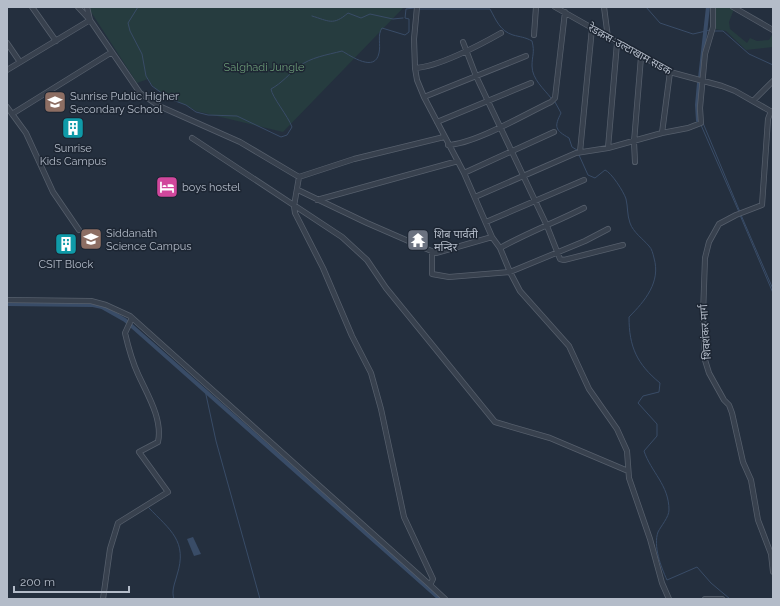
<svg xmlns="http://www.w3.org/2000/svg" width="780" height="606" viewBox="0 0 780 606" font-family="Raleway,'Noto Sans Devanagari',sans-serif">
<style>
.green{fill:#263c3f}
.water{fill:#394c67}
.lines{fill:none;stroke-linecap:round;stroke-linejoin:round}
.stream{stroke:#394c67;stroke-width:1}
.canal{stroke:#394c67;stroke-width:4}
.minor-casing{stroke:#565f6c;stroke-width:6}
.minor{stroke:#38414e;stroke-width:4.5}
.labels{text-anchor:middle;stroke-width:3;stroke-linejoin:round;paint-order:stroke}
.street-label{font-size:11px;fill:#b4bcc9;stroke:#1d2633}
.park-label{font-size:11px;fill:#6b9a76;stroke:#1d2633}
.poi-label{font-size:11px;fill:#b4bcc9;stroke:#1d2633;text-anchor:start}
</style>
<rect width="100%" height="100%" fill="#242f3e"/>
<path class="green" d="M90,7h314l-121,125 -87,-21c-16,-11 -38,-14 -48,-32l-11,4 -46,-71z
M715,7h16l3,2 -5,13 1,7 17,14 3,-5 7,3 12,-1 4,-7v14l-27,3 -20,-19 -11,-2z"/>
<path class="water" d="M193,537l8,17 -7,2 -7,-17z"/>
<g class="lines">
<path class="stream" d="M138,7l-10,16 2,8 12,23 4,22 6,10 18,13 16,6 10,7 12,3 29,1 44,21 6,-2 5,-8c-4,-11 -20,-30 -21,-38 11,-6 18,-15 27,-22 13,-10 29,-12 44,-16 9,5 33,22 37,2 2,-8 -2,-18 3,-25l23,7 4,-3v-13l-4,-1 1,-9 8,-1
M646,7l14,16 33,11 17,-4
M419,9h71c6,11 10,22 23,26 7,2 12,2 19,6 3,12 0,14 0,25 0,13 12,23 19,32
M312,16c17,5 21,10 36,-3l13,5 9,-4 23,5 10,-1
M713,31h10l26,23 24,11
M555,102l6,11c-7,14 -6,17 8,25l3,9 5,3
M703,123l37,89
M701,125l38,87
M579,155l9,20 7,3 10,-8c6,2 19,22 21,29 2,8 1,16 4,24 3,9 13,16 19,23 3,3 4,8 5,12 7,24 -9,43 -25,59 0,30 8,47 31,66l-1,9 -16,4 -5,7 19,21v12l-13,15c7,21 25,34 25,59 0,7 -8,16 -11,22 -5,14 3,35 9,48l30,-13 14,16 19,16
M740,215l33,78
M741,215l32,74
M205,390l11,51 44,158
M149,508c21,22 39,33 28,67 -2,8 -6,16 -3,24"/>
<path class="canal" d="M700,78l8,-71
M698,121l-1,-16 2,-22
M7,304l86,1 9,2 23,13 315,279"/>
<g class="minor-casing">
<path id="minor" d="M32,7l24,34
M87,7l3,13 50,73 19,13 81,36 59,35 -5,29 1,7 28,55 29,68 19,37 10,36 23,108 29,62 -3,6 15,14
M417,7l-3,32 1,29 2,12 7,17 40,76 28,64 8,11 10,24 10,19 49,55 20,43 28,40 10,22 2,27 21,61 12,44 7,16
M555,7l115,65 52,14 13,5 37,21
M604,7l4,31
M733,7l40,23
M534,35l2,-28
M463,42l13,34 71,150 13,33 4,1 59,-15
M7,43l13,19
M415,68c23,-1 65,-23 86,-35
M7,70l83,-50 -12,-13
M424,97l102,-41
M753,101l20,-20
M7,107l19,26 27,59 26,38
M771,111l-3,8 -6,86 -26,10 -17,9 -10,18 -4,16 -2,57 2,45 4,13 15,27 5,5 3,8 11,49 8,18 7,40 13,34 2,18
M12,114l100,-62
M437,122l94,-39
M662,133l8,-61
M192,138l150,99 25,23 19,28 109,134 55,16 78,33
M448,145c27,-1 77,-31 103,-43l4,-4 10,-86
M608,148l9,-105
M580,152l12,-124
M635,162l-1,-20 7,-85
M464,173l90,-41
M299,177l55,-18 90,-22
M298,190l69,33 69,30 56,-16
M475,197l101,-44 32,-5 54,-15 26,-5 13,-5 -1,-15 5,-54 8,-27v-20
M317,200l141,-39
M486,222l98,-42
M500,248c27,-15 56,-26 84,-40
M432,251v23l17,3 61,-5 75,-31 23,-12
M7,300l84,1 15,4 24,11 300,269
M103,599l7,-50 8,-26 50,-31 -29,-40 19,-10c5,-23 -11,-48 -20,-68 -6,-13 -10,-28 -13,-41l7,-15
M705,599h17"/>
</g>
<use href="#minor" class="minor"/>
</g>
<defs>
<g id="school-square" transform="scale(1.15)"><rect x="-9" y="-9" width="18" height="18" rx="4" fill="#8d6e63" stroke="#1d2633"/><path d="M0-5L7-2L0 1L-7-2ZM-4 1L0 2.5L4 1V4Q0 6-4 4Z" fill="#fff"/></g>
<g id="building-square" transform="scale(1.15)"><rect x="-9" y="-9" width="18" height="18" rx="4" fill="#0f9aa8" stroke="#1d2633"/><path d="M-4-6H4V6H1V3H-1V6H-4ZM-2.5-4.3h1.7v1.8h-1.7ZM.8-4.3h1.7v1.8H.8ZM-2.5-1h1.7V.8h-1.7ZM.8-1h1.7V.8H.8Z" fill="#fff"/></g>
<g id="hotel-square" transform="scale(1.15)"><rect x="-9" y="-9" width="18" height="18" rx="4" fill="#d1479c" stroke="#1d2633"/><path d="M-6-4.5h1.5V1H6V5H4.5V3h-9V5H-6ZM-4 0a1.8 1.8 0 1 1 3.6 0ZM.5 0V-2.5h3Q6-2.5 6 0Z" fill="#fff"/></g>
<g id="university-square" transform="scale(1.15)"><rect x="-9" y="-9" width="18" height="18" rx="4" fill="#8d6e63" stroke="#1d2633"/><path d="M0-5L7-2L0 1L-7-2ZM-4 1L0 2.5L4 1V4Q0 6-4 4Z" fill="#fff"/></g>
<g id="temple-square" transform="scale(1.15)"><rect x="-9" y="-9" width="18" height="18" rx="4" fill="#6b7280" stroke="#1d2633"/><path d="M0-6L5-2H3V0L6.5 2.5H4V6H1.5V3h-3V6H-4V2.5H-6.5L-3 0V-2H-5Z" fill="#fff"/></g>
</defs>
<g fill-rule="evenodd">
<use href="#school-square" x="55" y="102"/>
<use href="#building-square" x="73" y="128"/>
<use href="#hotel-square" x="167" y="187"/>
<use href="#university-square" x="91" y="239"/>
<use href="#temple-square" x="418" y="240"/>
<use href="#building-square" x="66" y="244"/>
</g>
<g class="labels">
<g class="street-label">
<text transform="translate(630 49) rotate(29)" y="4">रेडक्रस-उल्टाखाम सडक</text>
<text transform="translate(705 332) rotate(-94)" y="4">शिवशंकर मार्ग</text>
</g>
<g class="park-label">
<text x="264" y="71">Salghadi Jungle</text>
</g>
<g class="poi-label">
<text x="70" y="100">Sunrise Public Higher<tspan x="70" dy="13">Secondary School</tspan></text>
<text x="73" y="152" text-anchor="middle">Sunrise<tspan x="73" dy="13">Kids Campus</tspan></text>
<text x="182" y="191">boys hostel</text>
<text x="106" y="237">Siddanath<tspan x="106" dy="13">Science Campus</tspan></text>
<text x="434" y="238">शिब पार्वती<tspan x="434" dy="13">मन्दिर</tspan></text>
<text x="66" y="268" text-anchor="middle">CSIT Block</text>
</g>
</g>
<rect width="780" height="606" fill="none" stroke="#b4bcc9" stroke-width="16"/>
<path d="M14 586v6h115v-6" fill="none" stroke="#b4bcc9" stroke-width="2"/>
<text x="20" y="586" font-size="12" fill="#b4bcc9" stroke="#1d2633" stroke-width="3" paint-order="stroke">200 m</text>
</svg>
